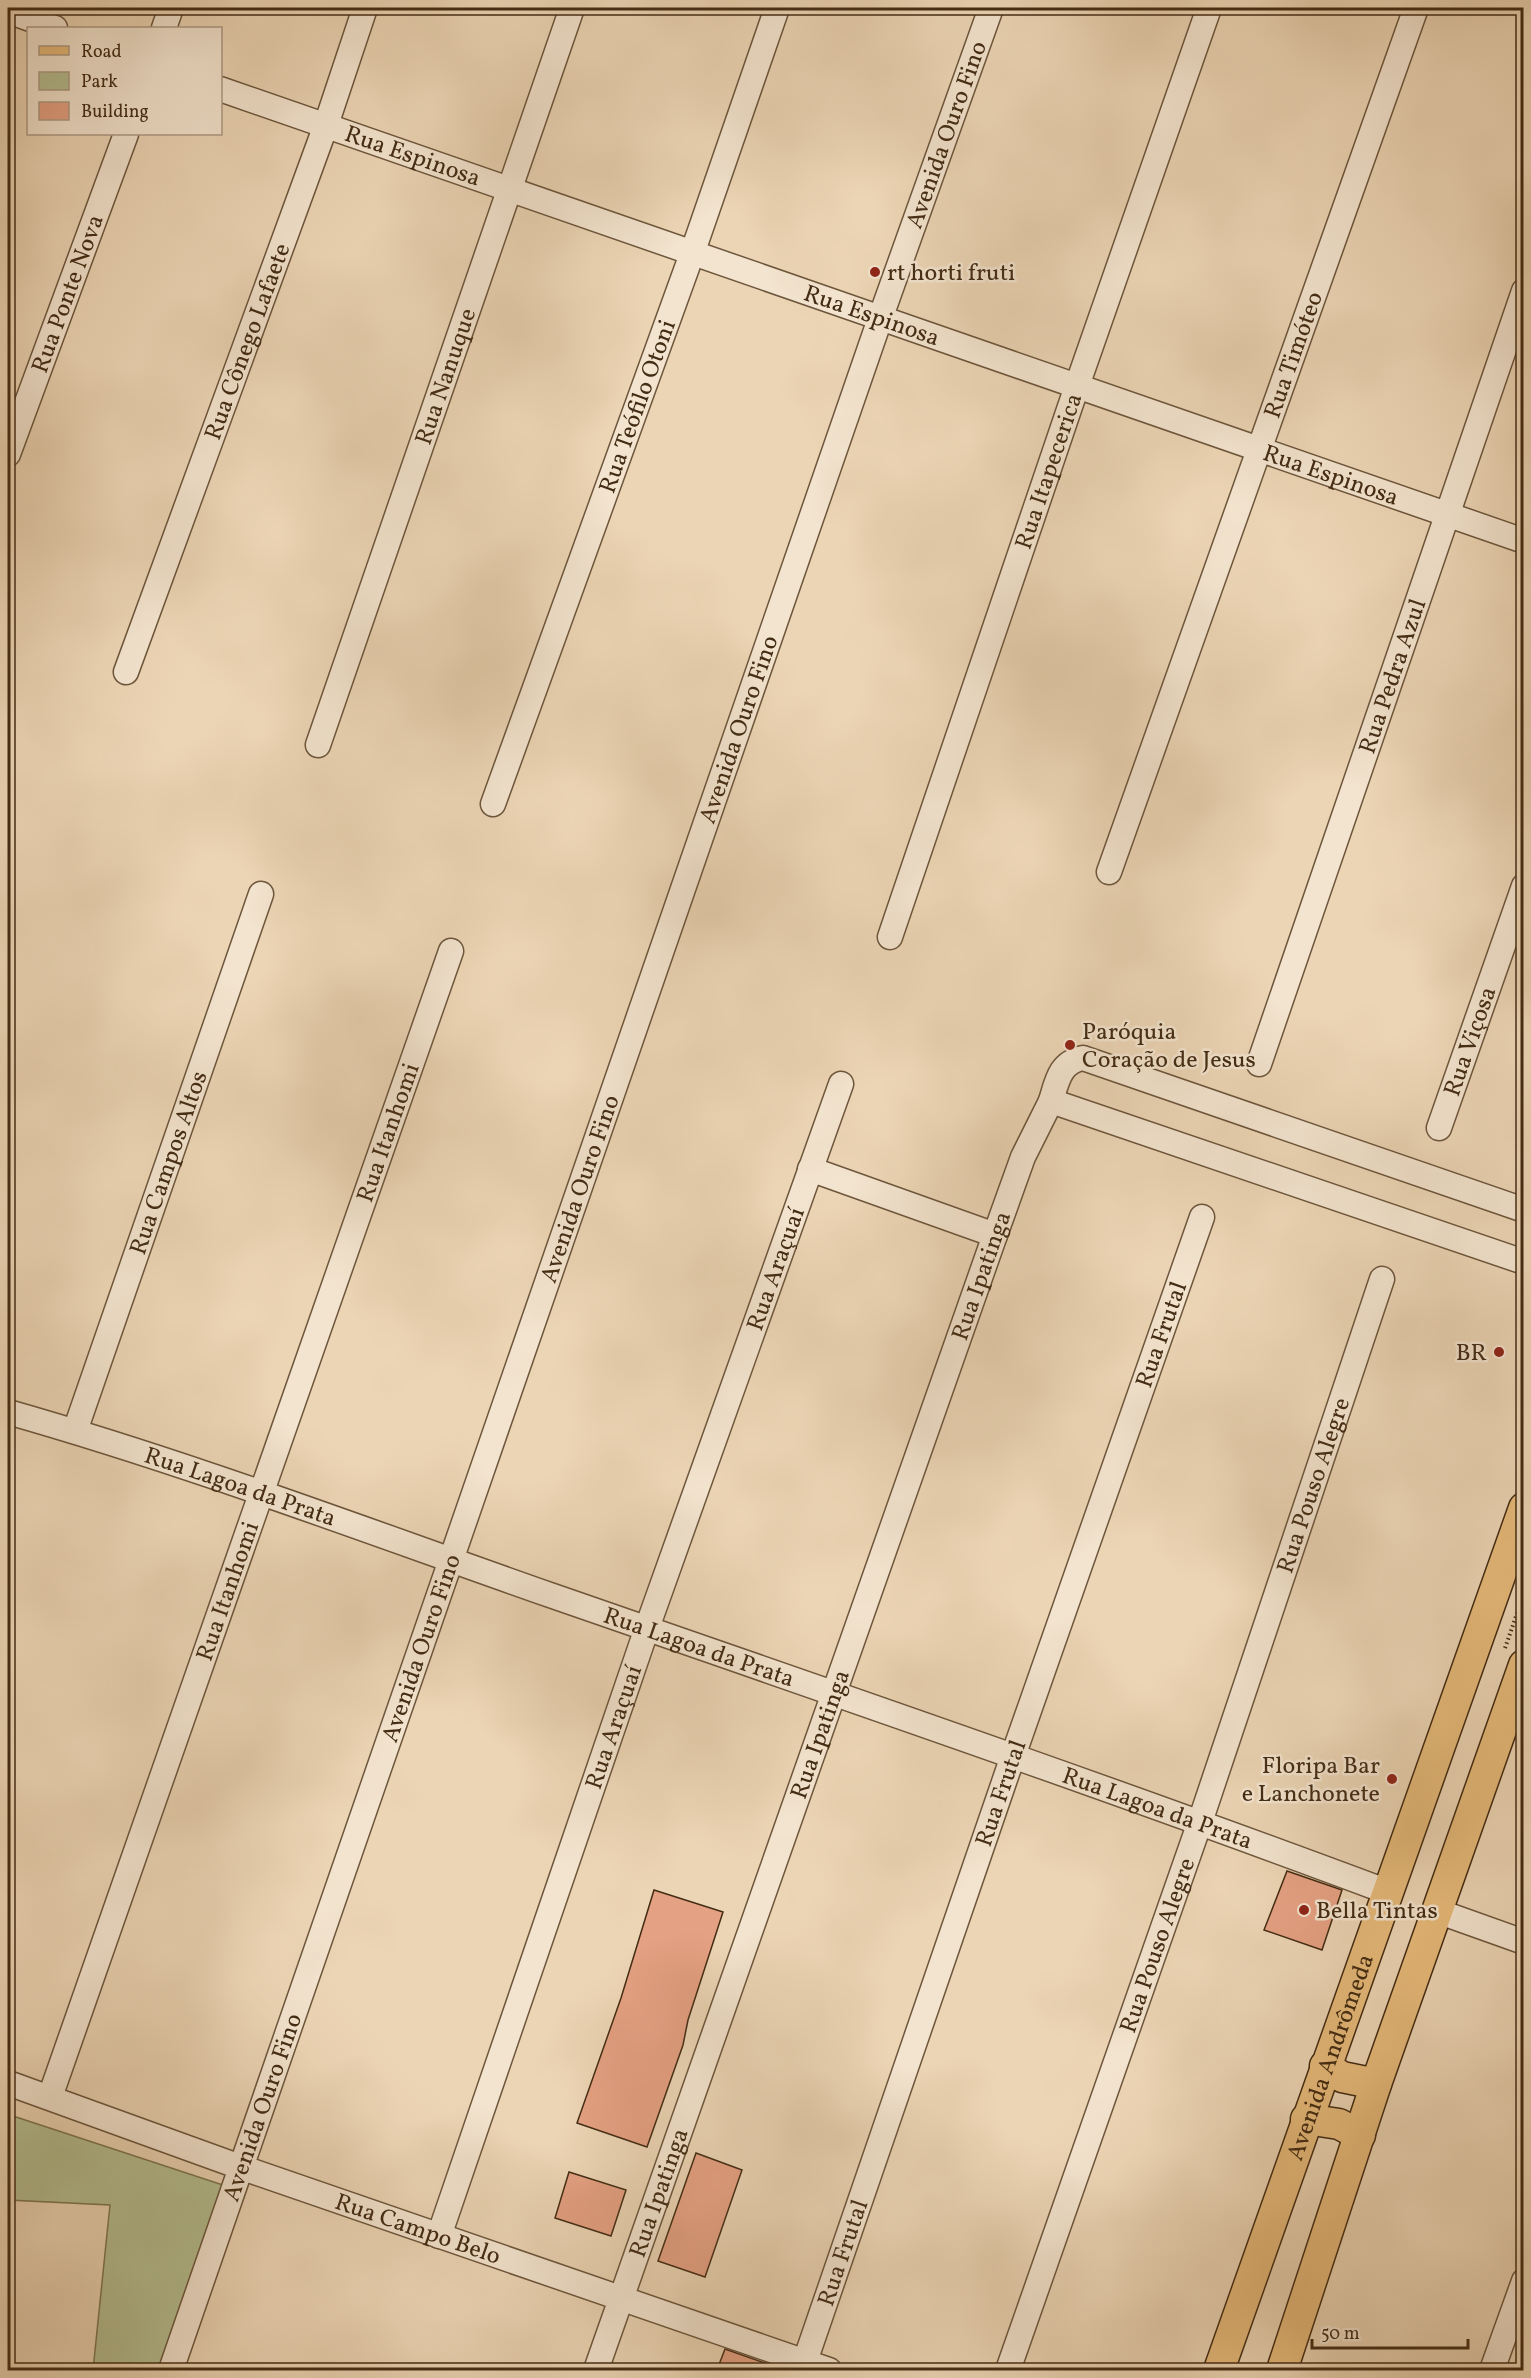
<svg xmlns="http://www.w3.org/2000/svg" width="1531" height="2378" viewBox="0 0 1531 2378" font-family="Vollkorn,serif">
<style>
.green{fill:#b4be91;stroke:#7c7552;stroke-width:1.5}
.building{fill:#e5a183;stroke:#432c14;stroke-width:1.5}
.lines{fill:none;stroke-linecap:round;stroke-linejoin:round}
.minor-casing{stroke:#6d563c;stroke-width:27}
.major-casing{stroke:#432c14;stroke-width:33}
.path{stroke:#432c14;stroke-width:4;stroke-dasharray:1.5 3;stroke-linecap:butt}
.minor{stroke:#f3e4cf;stroke-width:24}
.major{stroke:#e6ba7a;stroke-width:30}
.poi-dot{fill:#8f2418;stroke:#f3e4cf;stroke-width:2}
.labels{text-anchor:middle;stroke-width:5;stroke-linejoin:round;paint-order:stroke}
.street-label{font-size:24px;fill:#432c14;stroke:#f3e4cf}
.poi-label{font-size:24px;fill:#432c14;stroke:#f3e4cf;text-anchor:start}
</style>
<rect width="100%" height="100%" fill="#ecd5b5"/>
<filter id="stains"><feTurbulence type="fractalNoise" baseFrequency=".00333" numOctaves="4"/><feColorMatrix values="0 0 0 0 .2 0 0 0 0 .09 0 0 0 0 .02 0 0 0 .5 -.17"/></filter>
<radialGradient id="worn" r=".72"><stop offset=".6" stop-color="#630" stop-opacity="0"/><stop offset="1" stop-color="#630" stop-opacity=".3"/></radialGradient>
<path class="green" d="M10,2115l222,73 -64,182h-75l17,-165 -102,-5z"/>
<path class="building" d="M1287,1871l55,19 -20,60 -58,-20z
M654,1890l69,22 -35,108 -5,25 -36,102 -70,-24 44,-125z
M696,2153l46,17 -37,107 -47,-16z
M569,2172l57,18 -15,46 -56,-18z
M725,2349l57,20v1h-65z"/>
<g class="lines">
<g class="minor-casing">
<g id="minor">
<path d="M8,11l47,17"/>
<path d="M164,28l7,-20"/>
<path id="s1" d="M220,89c435,149 869,303 1304,452"/>
<path id="s2" d="M8,454l118,-320"/>
<path id="s3" d="M126,672l200,-547 39,-117"/>
<path id="s4" d="M318,745l254,-737"/>
<path id="s5" d="M493,804l200,-553 84,-243"/>
<path id="s6" d="M1109,872l307,-864"/>
<path id="s7" d="M890,937l187,-551 132,-378"/>
<path id="s8" d="M1259,1064l265,-773"/>
<path id="s9" d="M1439,1128l85,-242"/>
<path d="M810,1169l185,66"/>
<path d="M1524,1210l-441,-152c-23,4 -26,23 -32,43l473,161"/>
<path id="s10" d="M8,1412c183,52 362,120 542,183 280,97 560,193 838,297"/>
<path id="s11" d="M75,1431l186,-537"/>
<path d="M1437,1911l87,31"/>
<path id="s12" d="M8,2083l235,85 586,202"/>
<path id="s13" d="M50,2097l401,-1146"/>
<path id="s14" d="M439,2236l208,-608 194,-544"/>
<path id="s15" d="M171,2370l709,-2051 111,-311"/>
<path id="s16" d="M596,2370l399,-1135 28,-78 28,-56"/>
<path id="s17" d="M802,2370l211,-614 189,-539"/>
<path id="s18" d="M1008,2370l192,-548 182,-543"/>
<path d="M1492,2370l32,-89"/>
</g>
</g>
<g class="major-casing">
<g id="major">
<path d="M1325,2066l17,11 34,7"/>
<path d="M1306,2119l33,5 21,11"/>
<path id="s19" d="M1219,2370l305,-862"/>
<path d="M1282,2370l94,-286 148,-419"/>
</g>
</g>
<path class="path" d="M1505,1648l19,-55"/>
<use href="#minor" class="minor"/>
<use href="#major" class="major"/>
</g>
<g class="poi-dot">
<circle cx="875" cy="272" r="6"/>
<circle cx="1070" cy="1045" r="6"/>
<circle cx="1499" cy="1352" r="6"/>
<circle cx="1392" cy="1779" r="6"/>
<circle cx="1304" cy="1910" r="6"/>
</g>
<g class="labels">
<g class="street-label">
<text dy="8" stroke="none"><textPath href="#s15" startOffset="2366">Avenida Ouro Fino</textPath></text>
<text dy="8" stroke="none"><textPath href="#s1" startOffset="204">Rua Espinosa</textPath></text>
<text dy="8" stroke="none"><textPath href="#s2" startOffset="171">Rua Ponte Nova</textPath></text>
<text dy="8" stroke="none"><textPath href="#s1" startOffset="690">Rua Espinosa</textPath></text>
<text dy="8" stroke="none"><textPath href="#s3" startOffset="352">Rua Cônego Lafaete</textPath></text>
<text dy="8" stroke="none"><textPath href="#s6" startOffset="549">Rua Timóteo</textPath></text>
<text dy="8" stroke="none"><textPath href="#s4" startOffset="390">Rua Nanuque</textPath></text>
<text dy="8" stroke="none"><textPath href="#s5" startOffset="423">Rua Teófilo Otoni</textPath></text>
<text dy="8" stroke="none"><textPath href="#s7" startOffset="492">Rua Itapecerica</textPath></text>
<text dy="8" stroke="none"><textPath href="#s1" startOffset="1176">Rua Espinosa</textPath></text>
<text dy="8" stroke="none"><textPath href="#s8" startOffset="410">Rua Pedra Azul</textPath></text>
<text dy="8" stroke="none"><textPath href="#s15" startOffset="1736">Avenida Ouro Fino</textPath></text>
<text dy="8" stroke="none"><textPath href="#s9" startOffset="92">Rua Viçosa</textPath></text>
<text dy="8" stroke="none"><textPath href="#s13" startOffset="1022">Rua Itanhomi</textPath></text>
<text dy="8" stroke="none"><textPath href="#s11" startOffset="284">Rua Campos Altos</textPath></text>
<text dy="8" stroke="none"><textPath href="#s15" startOffset="1250">Avenida Ouro Fino</textPath></text>
<text dy="8" stroke="none"><textPath href="#s14" startOffset="1024">Rua Araçuaí</textPath></text>
<text dy="8" stroke="none"><textPath href="#s16" startOffset="1160">Rua Ipatinga</textPath></text>
<text dy="8" stroke="none"><textPath href="#s17" startOffset="1096">Rua Frutal</textPath></text>
<text dy="8" stroke="none"><textPath href="#s18" startOffset="936">Rua Pouso Alegre</textPath></text>
<text dy="8" stroke="none"><textPath href="#s10" startOffset="244">Rua Lagoa da Prata</textPath></text>
<text dy="8" stroke="none"><textPath href="#s13" startOffset="536">Rua Itanhomi</textPath></text>
<text dy="8" stroke="none"><textPath href="#s10" startOffset="730">Rua Lagoa da Prata</textPath></text>
<text dy="8" stroke="none"><textPath href="#s15" startOffset="764">Avenida Ouro Fino</textPath></text>
<text dy="8" stroke="none"><textPath href="#s14" startOffset="538">Rua Araçuaí</textPath></text>
<text dy="8" stroke="none"><textPath href="#s16" startOffset="674">Rua Ipatinga</textPath></text>
<text dy="8" stroke="none"><textPath href="#s17" startOffset="610">Rua Frutal</textPath></text>
<text dy="8" stroke="none"><textPath href="#s10" startOffset="1216">Rua Lagoa da Prata</textPath></text>
<text dy="8" stroke="none"><textPath href="#s18" startOffset="450">Rua Pouso Alegre</textPath></text>
<text dy="8" stroke="none"><textPath href="#s19" startOffset="332">Avenida Andrômeda</textPath></text>
<text dy="8" stroke="none"><textPath href="#s15" startOffset="278">Avenida Ouro Fino</textPath></text>
<text dy="8" stroke="none"><textPath href="#s16" startOffset="188">Rua Ipatinga</textPath></text>
<text dy="8" stroke="none"><textPath href="#s12" startOffset="435">Rua Campo Belo</textPath></text>
<text dy="8" stroke="none"><textPath href="#s17" startOffset="124">Rua Frutal</textPath></text>
</g>
<g class="poi-label">
<text x="887" y="280">rt horti fruti</text>
<text x="1082" y="1039">Paróquia<tspan x="1082" dy="28">Coração de Jesus</tspan></text>
<text x="1487" y="1360" text-anchor="end">BR</text>
<text x="1380" y="1773" text-anchor="end">Floripa Bar<tspan x="1380" dy="28">e Lanchonete</tspan></text>
<text x="1316" y="1918">Bella Tintas</text>
</g>
</g>
<rect width="1531" height="2378" fill="none" stroke="#ecd5b5" stroke-width="30"/>
<rect x="9" y="9" width="1513" height="2360" fill="none" stroke="#432c14" stroke-width="3"/>
<rect x="15" y="15" width="1501" height="2348" fill="none" stroke="#432c14" stroke-width="1.5"/>
<rect x="27" y="27" width="195" height="108" fill="#f3e4cf" stroke="#ad9a84" stroke-width="1.5"/>
<rect x="39" y="46" width="30" height="9" fill="#e6ba7a" stroke="#ad9a84" stroke-width="1.5"/>
<text x="81" y="57" font-size="18" fill="#432c14">Road</text>
<rect x="39" y="72" width="30" height="18" fill="#b4be91" stroke="#ad9a84" stroke-width="1.5"/>
<text x="81" y="87" font-size="18" fill="#432c14">Park</text>
<rect x="39" y="102" width="30" height="18" fill="#e5a183" stroke="#ad9a84" stroke-width="1.5"/>
<text x="81" y="117" font-size="18" fill="#432c14">Building</text>
<path d="M1312 2339v9h156v-9" fill="none" stroke="#432c14" stroke-width="3"/>
<text x="1321" y="2339" font-size="18" fill="#432c14" stroke="#f3e4cf" stroke-width="4.5" paint-order="stroke">50 m</text>
<rect width="100%" height="100%" filter="url(#stains)"/>
<rect width="100%" height="100%" fill="url(#worn)"/>
</svg>
